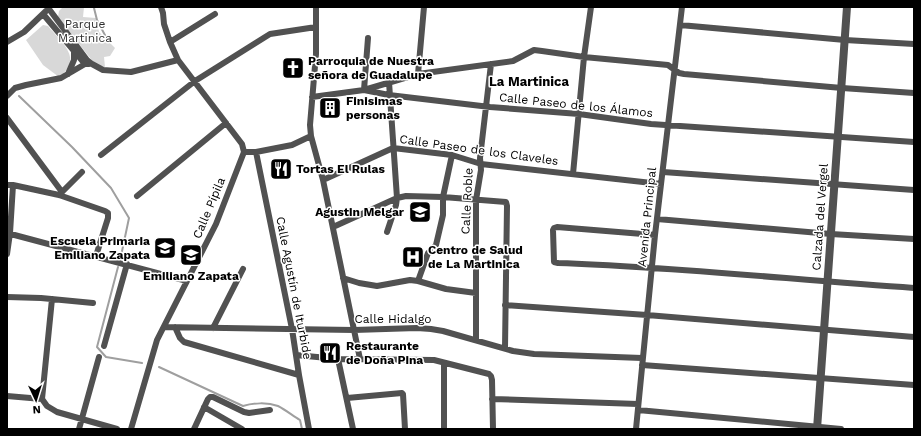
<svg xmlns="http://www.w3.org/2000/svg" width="921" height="436" viewBox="0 0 921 436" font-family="'Work Sans',sans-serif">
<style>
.green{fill:#d8d8d8}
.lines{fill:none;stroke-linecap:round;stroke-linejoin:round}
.stream{stroke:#9f9f9f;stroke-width:2}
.minor{stroke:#515151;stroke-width:6}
.tertiary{stroke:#515151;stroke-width:8}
.labels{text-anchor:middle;stroke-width:3;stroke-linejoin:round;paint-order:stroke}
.park-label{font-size:12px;fill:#2f2f2f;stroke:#fff}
.poi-label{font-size:12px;font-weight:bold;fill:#000;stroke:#fff;text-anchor:start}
.street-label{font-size:12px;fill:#000;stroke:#fff}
.neighbourhood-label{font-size:13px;font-weight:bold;fill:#000;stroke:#fff}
</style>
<rect width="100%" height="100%" fill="#fff"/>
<path class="green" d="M63,7h21l-1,10 13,1 3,14 16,16 -5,8 -6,1 1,10 -6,-1 -5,-3 -36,-46 1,-6z
M43,25l5,1c14,17 36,33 11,51l-16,-12 -17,-25z"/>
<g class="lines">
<path class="stream" d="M95,7l-1,1 3,12 10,19
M19,96l53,51 39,41 18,30 -8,38
M118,267l-21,80 9,10 36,6
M159,367l84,39c10,-3 24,-4 35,0 8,4 15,10 22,14l2,9"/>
<path class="minor" d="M316,7v47l-6,71 1,11 12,44 37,179
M49,9l38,51 5,4 11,6 28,2 47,-12
M43,14l42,50h4
M680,25l165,15 69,4
M368,38l-4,52 25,5 101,12 89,7 72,10 263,18
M7,42l17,-10 22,-21
M170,42l45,-28
M68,74l6,-14v-8
M418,74l6,-67
M7,96l8,-8 11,-3 35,-7 24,-14 2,-4
M312,97l52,-7 54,-16 95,-13 21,-11 8,1 42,6 84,8 11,8 5,1 158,14 72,5
M7,118l55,74
M244,152h12l36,-7 19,-9
M256,152l36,177 7,46 10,54
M101,155l94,-74 75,-47 46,-7
M663,172l251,18
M573,174l11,-117 7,-50
M323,180l70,-32 59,7 29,9 180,20
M7,185h6l46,10 46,16 3,2v5l-12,38
M59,195l23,-23
M137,196l89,-73
M657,219l174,15 83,5
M333,227l64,-29 9,-2 37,1 63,5 1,4 -2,142
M387,232l9,-27 1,-7 -8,-116
M7,233l180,48
M655,235l-98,-8 -3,1 -1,2 1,32 4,1c119,4 237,17 356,25
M7,254l3,-21 3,-48
M343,278l16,5 18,3 33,-6 8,1 28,8 30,4
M418,281l10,-28 8,-8 7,-30v-18l9,-42
M7,297l34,1 52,5
M505,305l142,10 267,22
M164,327l190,3 63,-2 14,1 12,2 70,20 21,3 108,4
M175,327l5,11 4,4 115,33
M213,328l30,-59
M476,340v-140l5,-30 -1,-12 11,-94
M104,346l23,-82
M296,355l42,4 96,1 55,14 2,2 1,4 1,49
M338,359l15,70
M444,363v66
M642,365l272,20
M7,396l35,3
M347,398l55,-5 1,1 2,35
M42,399l10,-100
M42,399l5,7 10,6 60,17
M492,399l146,5
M204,407l38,22
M638,410l203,19
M79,429l20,-72
M131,429l26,-89 59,-116 28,-72 -2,-8 -64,-84 -8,-18 -6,-18 -1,-11 -2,-6
M194,429l14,-30 2,-2h3l31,15 5,1 21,-3
M636,429l19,-194 27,-228"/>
<path class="tertiary" d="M817,429l30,-422"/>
</g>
<defs>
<g id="church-square" transform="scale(1.15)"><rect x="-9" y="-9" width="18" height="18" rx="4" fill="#000" stroke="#fff"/><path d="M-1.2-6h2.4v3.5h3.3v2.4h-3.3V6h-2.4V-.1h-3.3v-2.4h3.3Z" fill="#fff"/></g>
<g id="building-square" transform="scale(1.15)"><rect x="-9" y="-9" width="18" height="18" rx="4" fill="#000" stroke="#fff"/><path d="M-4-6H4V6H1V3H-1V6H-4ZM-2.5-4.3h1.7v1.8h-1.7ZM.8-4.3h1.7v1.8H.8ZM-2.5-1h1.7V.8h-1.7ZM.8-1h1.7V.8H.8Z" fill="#fff"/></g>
<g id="restaurant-square" transform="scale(1.15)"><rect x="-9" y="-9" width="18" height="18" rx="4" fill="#000" stroke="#fff"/><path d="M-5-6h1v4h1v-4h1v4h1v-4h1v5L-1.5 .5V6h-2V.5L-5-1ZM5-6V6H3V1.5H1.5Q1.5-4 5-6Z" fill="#fff"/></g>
<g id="school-square" transform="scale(1.15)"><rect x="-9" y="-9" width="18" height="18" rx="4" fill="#000" stroke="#fff"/><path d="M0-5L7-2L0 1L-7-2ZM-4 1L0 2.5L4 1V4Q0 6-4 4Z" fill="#fff"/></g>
<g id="hospital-square" transform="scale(1.15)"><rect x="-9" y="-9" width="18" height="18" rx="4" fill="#000" stroke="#fff"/><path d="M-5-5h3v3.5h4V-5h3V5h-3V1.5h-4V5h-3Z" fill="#fff"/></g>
</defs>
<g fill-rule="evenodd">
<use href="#church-square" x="293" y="68"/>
<use href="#building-square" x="330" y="108"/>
<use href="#restaurant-square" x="281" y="169"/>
<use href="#school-square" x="420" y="212"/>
<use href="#school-square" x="165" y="248"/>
<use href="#school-square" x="191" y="255"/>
<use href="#hospital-square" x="413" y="257"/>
<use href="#restaurant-square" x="330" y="353"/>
</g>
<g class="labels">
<g class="park-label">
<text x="85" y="28">Parque<tspan x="85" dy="14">Martinica</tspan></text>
</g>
<g class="poi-label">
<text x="308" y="65">Parroquia de Nuestra<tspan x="308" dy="14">señora de Guadalupe</tspan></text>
<text x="346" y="105">Finisimas<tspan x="346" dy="14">personas</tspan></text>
<text x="296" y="173">Tortas El Rulas</text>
<text x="404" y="216" text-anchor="end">Agustin Melgar</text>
<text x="150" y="245" text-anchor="end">Escuela Primaria<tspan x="150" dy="14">Emiliano Zapata</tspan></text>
<text x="428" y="254">Centro de Salud<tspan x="428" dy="14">de La Martinica</tspan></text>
<text x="191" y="280" text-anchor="middle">Emiliano Zapata</text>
<text x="346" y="350">Restaurante<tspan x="346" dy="14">de Doña Pina</tspan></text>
</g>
<g class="street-label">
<text transform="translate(576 105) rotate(6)" y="4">Calle Paseo de los Álamos</text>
<text transform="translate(479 150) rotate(8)" y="4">Calle Paseo de los Claveles</text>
<text transform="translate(467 201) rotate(-87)" y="4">Calle Roble</text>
<text transform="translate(209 208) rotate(-67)" y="4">Calle Pípila</text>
<text transform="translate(647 217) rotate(-84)" y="4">Avenida Principal</text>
<text transform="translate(820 217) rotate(-86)" y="4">Calzada del Vergel</text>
<text transform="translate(294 288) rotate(79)" y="4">Calle Agustín de Iturbide</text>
<text x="393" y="323">Calle Hidalgo</text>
</g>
<g class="neighbourhood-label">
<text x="529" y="86">La Martinica</text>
</g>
</g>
<rect width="921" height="436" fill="none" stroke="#000000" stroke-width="16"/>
<g transform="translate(36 400) rotate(176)" stroke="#ffffff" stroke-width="3" paint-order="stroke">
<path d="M0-3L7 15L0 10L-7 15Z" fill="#000000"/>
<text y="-6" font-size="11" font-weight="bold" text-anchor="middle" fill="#000000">N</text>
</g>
</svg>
